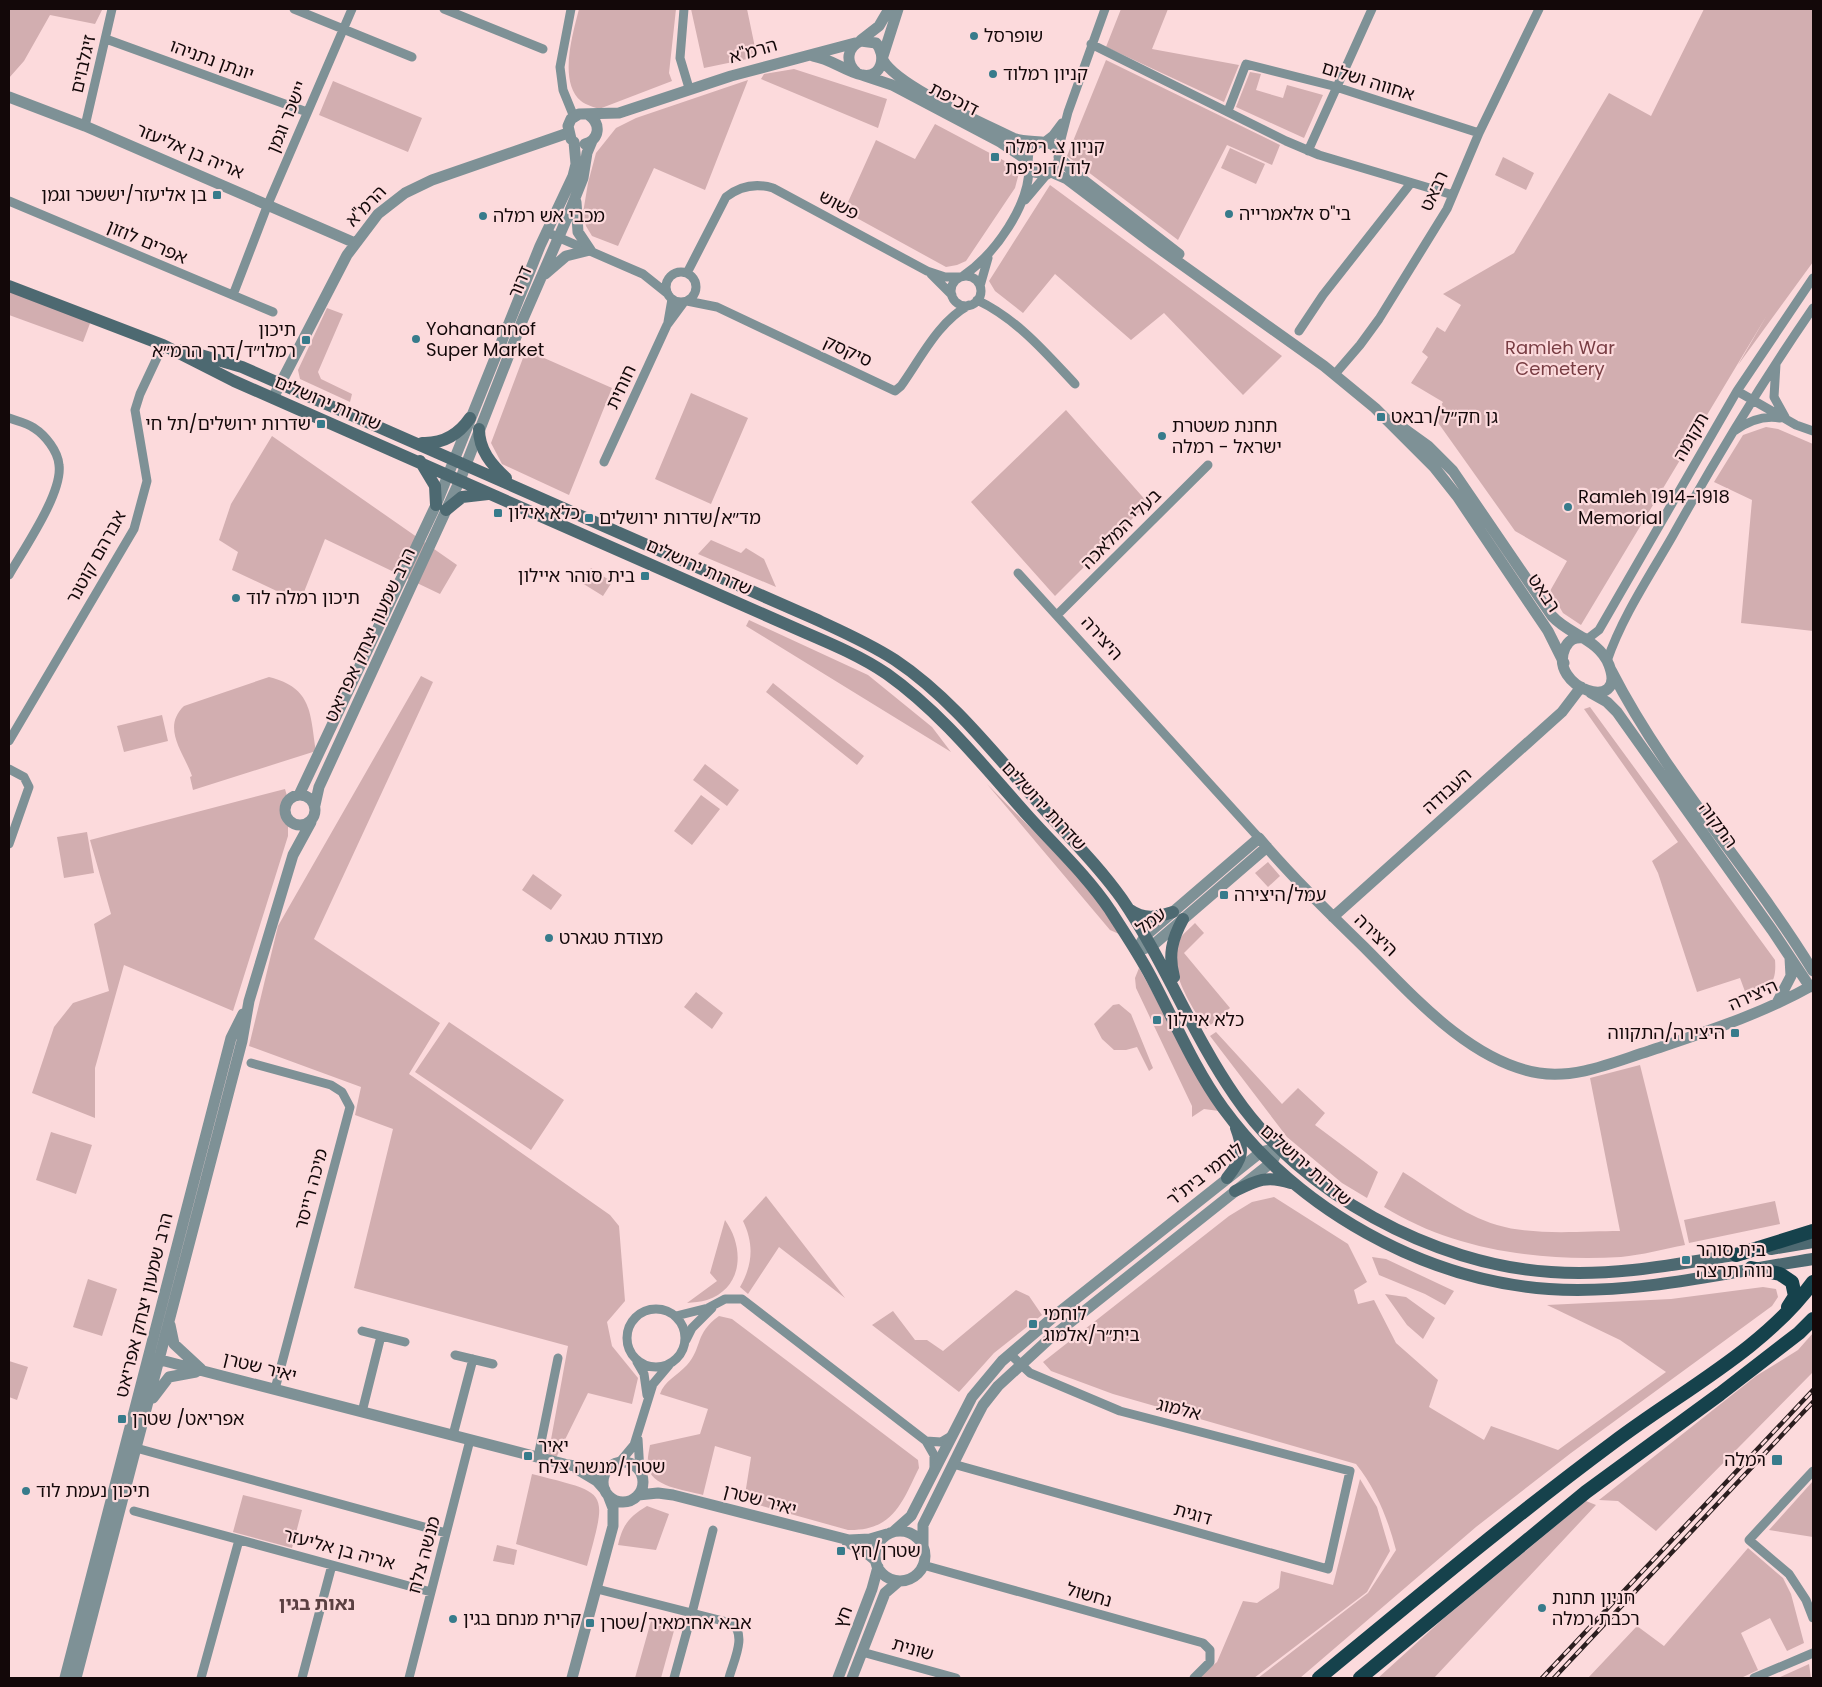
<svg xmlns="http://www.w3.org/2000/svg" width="1822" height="1687" viewBox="0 0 1822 1687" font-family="Poppins,'Noto Sans Hebrew',sans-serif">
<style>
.green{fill:#d2aeb0}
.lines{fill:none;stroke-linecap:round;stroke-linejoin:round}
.minor{stroke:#7e9196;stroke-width:9}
.tertiary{stroke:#7e9196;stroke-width:11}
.secondary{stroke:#4d6971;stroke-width:12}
.trunk{stroke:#16424c;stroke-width:14}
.rail-casing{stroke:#2b1e1f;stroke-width:4.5}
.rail{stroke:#fcdadc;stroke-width:2.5;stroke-dasharray:8;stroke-linecap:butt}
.poi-dot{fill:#377b8b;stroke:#fcdadc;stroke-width:2}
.labels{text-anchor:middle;stroke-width:4.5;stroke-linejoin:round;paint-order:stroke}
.poi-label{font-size:18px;fill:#130809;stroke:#fcdadc;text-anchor:start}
.street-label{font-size:18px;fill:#130809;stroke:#fcdadc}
.park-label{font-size:18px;fill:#783d43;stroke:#fcdadc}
.neighbourhood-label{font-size:19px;font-weight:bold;fill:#5b4042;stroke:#fcdadc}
</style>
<rect width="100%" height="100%" fill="#fcdadc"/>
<path class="green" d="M9,9h89l4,1 -7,14 -45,-9 -26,46 -15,17z
M579,9h97l-7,64 3,8 -73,28c-5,-2 -13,-4 -18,-8 -23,-19 -8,-68 -2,-92z
M691,9h56l10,48 -53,11z
M1121,9h47l-16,40 87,16 -15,37 -118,-55z
M1704,9l109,1v252l-75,103 29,-50 -186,310 -18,-12 -13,-22 17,-30 -52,-30 -81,-114 9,-15 -32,-19 17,-26 -6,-5 15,-25 8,5 16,-27 -18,-11 71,-41 95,-160 42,23z
M1106,60l174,85 -8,20 -45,-20 -49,95 -111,-84z
M794,69l93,30 -9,29 -117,-49 3,-5z
M1250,72l11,2 -5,16 27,8 4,-13 36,10 -19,43 -68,-31z
M748,80l-43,110 -51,-22 -36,78 -26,-10 -6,-10 -3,-13 5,-30 8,-30 20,-25 20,-10z
M333,81l89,37 -14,34 -89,-37z
M935,124l85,45 -5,19 -49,73 -9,4 -11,2 -102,-56 32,-71 39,19z
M1230,148l35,16 -9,20 -35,-16z
M1503,157l31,16 -8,17 -31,-15z
M1050,185l232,171 -39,39 -79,-82 -33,27 -76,-66 -32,39 -28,-22 -6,-10z
M9,287l83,31 -9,24 -74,-27z
M327,308l16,6 -25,58 3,7 31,15 -2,8 -50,-23 -2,-9z
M526,350l86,38 -43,107 -67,-31 -11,-21z
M691,393l57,25 -37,86 -56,-25z
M1066,410l82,93 -93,93 -84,-94z
M1766,427l12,2 35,15v187l-72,-8 11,-123 -38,-18 29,-47z
M272,436l185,129 -17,29 -115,-55 -25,63 -68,-32 6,-18 -19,-12 12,-36z
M711,540l30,13 5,-5 18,11 12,28 -78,-33z
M591,568l21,14 -9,14 -21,-13z
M749,620l119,55 64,52 19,25 -205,-126z
M421,676l12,6 -119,257 126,84 -31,51 201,141 9,11 6,75 -18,21 5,24 26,32 -6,26 -44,-11 -32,65 -8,-2 20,-110 -214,-58 39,-159 -38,-14 6,-28 -112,-41 29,-120z
M269,677c44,11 41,37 47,74l-123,39 -3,-13 2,-1c-8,-23 -31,-48 -8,-70z
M773,683l91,73 -7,9 -91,-73z
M1590,707l185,253c2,24 -6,30 -28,37l-7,-19 -43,14 -39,-119 -6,-12 26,-19 -94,-133z
M162,715l6,26 -44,11 -7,-26z
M705,764l34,26 -12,16 -34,-26z
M987,784l82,83 24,27 26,40 -9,-4z
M285,789l2,7 -5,15 6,13v12l-55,175 -109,-46 -29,103v50l-63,-25 22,-66 19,-24 36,-12 -15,-67 17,-10 -21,-74z
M701,795l19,14 -28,36 -18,-14z
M87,832l7,41 -30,5 -7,-41z
M1268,862l12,14 -12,11 -13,-14z
M533,874l29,21 -11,15 -29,-20z
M1195,923l9,10 -20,20 46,55 -24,21c-14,-23 -43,-63 -25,-92 4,-5 10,-10 14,-14z
M1139,968l73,132 7,11 -15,-2 -12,8v-11l-56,-118 -1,-10z
M696,992l27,21 -11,16 -28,-22z
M1119,1004l12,10 22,54 -4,3 -12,-24 -11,3h-12l-12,-11 -8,-15 19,-19z
M449,1022l115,78 -33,50 -116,-78z
M1216,1032l66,72 16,-16 27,25 -10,12 63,47 -11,26 -25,-15 -55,-46 -77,-101z
M1640,1065l45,180c-21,4 -43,10 -64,12 -80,5 -168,-7 -237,-50l19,-35c29,18 60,43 94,53 36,11 86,6 123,6l-30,-153z
M51,1132l41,13 -16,49 -40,-14z
M766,1196l79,102 -66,-51 -31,47 -8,-7c13,-23 14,-43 3,-66z
M1274,1197l74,47 19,38 -13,8 4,14 16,-4 22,43 42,37 -9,27 55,33 7,-14 67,24 108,-78 -46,-32 -73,-35 124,-6 92,-12 13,2 2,8 -6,9 -201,147 -95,74 -176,151h-42l110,-85 28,-43c-8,-31 -20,-61 -40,-86l-243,-70 -62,-23 -8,-9 186,-146 23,-14z
M1775,1201l5,23 -91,19 -5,-23z
M725,1220c20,28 18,68 -18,80 -6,2 -14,2 -20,3l30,-22 -7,-8z
M1372,1257l14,2 68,32 -9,14 -20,-11 -46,-19z
M88,1279l29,10 -15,47 -29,-9z
M1016,1290l13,6 13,19 -48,38 -35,39 -87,-67 21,-14 22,29h12l16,11z
M1385,1294l21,3 29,21 -12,21 -16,-14z
M719,1316l13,3 186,141 1,8c-17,34 -25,63 -71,62l-104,-29 7,-44 -36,-11 -12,49c-17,-5 -54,-8 -55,-30 -1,-6 1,-14 2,-20l50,-11 8,-25 -48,-15c4,-13 18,-19 27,-29 16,-18 7,-31 32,-49z
M1813,1333v39l-157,159 -38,-30 -19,-1 157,-124 42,-26z
M9,1361l19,6 -11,33 -8,-3z
M532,1474c77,20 76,14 55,92l-71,-22z
M1360,1479l17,28 13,44 -23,41 -113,86h-56l19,-16 26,-61 14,2 22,-15 2,-17 52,14z
M1813,1481v56l-44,-7z
M243,1495l59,15 -10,38 -59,-16z
M1586,1501l10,4 -162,173h-56l65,-59z
M647,1506l22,8 -13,36 -38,-5c5,-21 11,-28 29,-39z
M497,1545l20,5 -3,15 -21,-4z
M1748,1548l35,30 8,16 13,49 -17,8 -17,-33 -29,15 17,37 -17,8h-153l49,-52 27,20z
M651,1621l24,6 -14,51h-26z
M1809,1664l2,14h-33z"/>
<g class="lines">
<path class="minor" d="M294,9l118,48
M444,9l99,40
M571,9l-11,58 3,23 11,27
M684,9l-4,49 9,30
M106,39l201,73
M1091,44l195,97 33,14 134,40
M1228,111l18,-47 87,22 146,47
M85,126l27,-117
M1044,142l9,-7 9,-12
M1058,151l10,-39 37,-103
M1308,151l64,-142
M1025,200l22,-26
M9,201l264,111
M546,232l97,42 25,20
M666 287a15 15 0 1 1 30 0a15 15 0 1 1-30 0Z
M687,273l39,-76c14,-11 30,-14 47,-9l154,83 18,6h15
M931,274l21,21
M963,276c32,-22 67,-71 66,-110
M951 291a15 15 0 1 1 30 0a15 15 0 1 1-30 0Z
M980,286l8,-28
M233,295l35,-91 84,-195
M977,300c40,19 68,52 98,84
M687,301l30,6 178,84 6,-5c20,-28 37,-64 68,-81
M668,322l4,-23
M1299,331l24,-36 88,-112
M1776,364l-2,33 11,20
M1335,374l25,-29 19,-26 68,-110 32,-76 60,-124
M1737,391l59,34 17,6
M9,418c8,3 18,5 25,10 11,7 24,23 25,37 4,28 -36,85 -50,110
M1734,431c14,-10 29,-16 46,-13
M604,462l63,-137 17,-23
M1018,573l241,265
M1057,615l151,-150
M1586,640l13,-10 138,-239 76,-113
M1607,661c15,-44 42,-84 65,-124 44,-79 90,-155 141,-229
M9,741l125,-212 13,-48 -12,-71 5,-16 23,-49
M9,769l15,8 5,10 -20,57
M251,1063l80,22 11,7 8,15 -75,282
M627 1338a29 29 0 1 1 58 0a29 29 0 1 1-58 0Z
M676,1316l32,-8 17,-9h17l184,142 8,14v14
M362,1331l43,11
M686,1340l6,-12 20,-20
M455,1355l38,9
M637,1362l7,12 3,21
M362,1412l19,-76
M453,1435l20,-76
M638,1439l2,33
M926,1441l15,1 10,-6
M136,1448l310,85
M538,1457l20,-99
M619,1463l15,-18 19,-61 16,-19
M953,1464l375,105 22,-98 -230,-60 -90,-38 -20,-19
M1813,1471l-64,69 40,34 17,26 7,18
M134,1511l297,81
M923,1565l280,78 7,7v12l-16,16
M597,1589l134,34c17,11 2,39 -2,55
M692,1613l21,-83
M862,1652l94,26
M201,1678l38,-138
M302,1678l30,-113
M409,1678l61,-238
M674,1678l16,-58
M1754,1678l59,-25"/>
<path class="tertiary" d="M861,40l18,-14 10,-17
M813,56c18,3 32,15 49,19 20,4 25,-20 14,-32l-15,-2c-14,6 -16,21 -5,31
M883,56l15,-47
M883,60c14,26 100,63 130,78 13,6 31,1 40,7 12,9 6,24 -6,29l-13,-2 -7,-10 1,-11 11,-9
M862,75l30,10 108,57 27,18
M9,97l76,29 270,117
M571,139l-3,-13 3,-7 8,-5 40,-1 112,-37 124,-33
M585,144c15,-5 16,-20 4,-29
M1059,157l14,15 106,82
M1051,172l16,7 86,65 171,122 51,42 59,59 23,29 91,135 16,32
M545,274l21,-18 24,-6 -12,-18 -2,-30
M273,398l74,-143 31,-41 27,-21 27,-13 136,-47
M1403,428l25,18 25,25 99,145c17,19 47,23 57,49 19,50 -62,23 -44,-17 4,-9 10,-11 19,-10
M1611,670c55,108 139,198 202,301
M1591,693l16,9 10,10 155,218 38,57
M285 810a15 15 0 1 1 30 0a15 15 0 1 1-30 0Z
M299,795l137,-290 104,-259 33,-70 3,-12 -2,-22
M315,805l4,-18 141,-307 63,-161 44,-101 16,-40 4,-25 5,-12
M1333,917l229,-205 19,-25
M1143,949l9,-3 115,-99
M1136,951l9,-15 114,-98c32,38 69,74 105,109 47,47 106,115 175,126 37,6 75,-11 110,-22 56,-19 113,-37 164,-66
M1777,1003l14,-27 -1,-18
M170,1325l4,19 27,25
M153,1358l415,107 24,3 21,-2
M153,1398l16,-21 27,-5
M603 1482a20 20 0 1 1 40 0a20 20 0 1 1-40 0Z
M577,1469l20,12 8,9
M638,1495l20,-2 15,2 176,45 21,-1 17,-5
M875 1556a25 25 0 1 1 50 0a25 25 0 1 1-50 0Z
M893,1532l18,-16 61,-119 30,-36 56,-48 203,-161 19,-5
M847,1542l16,8 12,10
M923,1548v-23l8,-16 41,-83 11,-21 15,-19 50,-46 224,-178 4,-8
M65,1678l166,-640 12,-24
M76,1678l166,-637 7,-40 44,-146 18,-33
M572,1678l41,-152v-18l-5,-13
M838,1678l34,-89 6,-22
M852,1678l33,-85 14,-12"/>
<path class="secondary" d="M9,286l154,59 71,36 572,252c28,12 56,24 81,41 55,39 98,94 142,143 28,31 58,59 81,93 14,22 29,44 41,67 23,43 43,91 72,131 74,101 200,172 326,181 86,6 179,-17 264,-30
M183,350l59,17 571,251c28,13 56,25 82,42 57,38 101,96 147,147 27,30 56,58 80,92 43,63 70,135 113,197 66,97 199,169 316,176 66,5 131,-9 195,-19
M479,429c0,21 12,35 27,49
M422,443c21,1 37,-9 48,-25
M420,461l15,25 1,19
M446,510l16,-13 26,-3
M1130,910c14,10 28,7 43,2
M1174,977c-6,-22 -2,-38 9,-58
M1227,1178c15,-19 18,-26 9,-50
M1235,1191c22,-11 32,-16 56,-8
M1771,1249l42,-7"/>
<path class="trunk" d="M1736,1255l77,-24
M1751,1268l29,6 12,8 3,14 -7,11
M1319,1678c97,-80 194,-161 295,-236 66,-50 150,-93 199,-160
M1360,1678l226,-186 134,-98 79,-61 14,-14"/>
<g class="rail-casing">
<path id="rail" d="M1542,1678l271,-288
M1554,1678l259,-276"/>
</g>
<use href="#rail" class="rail"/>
</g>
<g class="poi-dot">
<circle cx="974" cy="36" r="5"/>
<circle cx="993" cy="74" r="5"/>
<rect x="990" y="152" width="10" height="10" rx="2.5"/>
<rect x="212" y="190" width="10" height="10" rx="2.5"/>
<circle cx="1229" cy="214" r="5"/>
<circle cx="483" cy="216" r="5"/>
<circle cx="416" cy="339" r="5"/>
<rect x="301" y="335" width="10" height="10" rx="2.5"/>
<rect x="1376" y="412" width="10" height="10" rx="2.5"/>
<rect x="316" y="419" width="10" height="10" rx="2.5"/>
<circle cx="1162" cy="436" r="5"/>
<circle cx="1568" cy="507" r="5"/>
<rect x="493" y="508" width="10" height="10" rx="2.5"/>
<rect x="584" y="513" width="10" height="10" rx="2.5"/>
<rect x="640" y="571" width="10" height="10" rx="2.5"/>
<circle cx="236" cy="598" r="5"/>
<rect x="1219" y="890" width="10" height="10" rx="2.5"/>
<circle cx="549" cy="938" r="5"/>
<rect x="1152" y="1015" width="10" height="10" rx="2.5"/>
<rect x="1730" y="1028" width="10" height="10" rx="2.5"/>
<rect x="1681" y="1255" width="10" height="10" rx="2.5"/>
<rect x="1028" y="1319" width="10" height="10" rx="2.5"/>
<rect x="117" y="1414" width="10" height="10" rx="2.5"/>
<rect x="523" y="1451" width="10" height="10" rx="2.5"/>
<rect x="1771" y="1454" width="12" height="12" rx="2.5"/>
<circle cx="26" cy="1491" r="5"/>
<rect x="836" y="1546" width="10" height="10" rx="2.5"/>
<circle cx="1542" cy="1608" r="5"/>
<circle cx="453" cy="1619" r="5"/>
<rect x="585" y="1618" width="10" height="10" rx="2.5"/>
</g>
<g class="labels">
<g class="poi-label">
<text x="984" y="42">שופרסל</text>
<text x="1003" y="80">קניון רמלוד</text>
<text x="1005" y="153">קניון צ. רמלה<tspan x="1005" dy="21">לוד/דוכיפת</tspan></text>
<text x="207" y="201" text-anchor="end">בן אליעזר/יששכר וגמן</text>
<text x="1239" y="220">בי"ס אלאמרייה</text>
<text x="493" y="222">מכבי אש רמלה</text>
<text x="426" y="335">Yohanannof<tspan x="426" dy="21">Super Market</tspan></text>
<text x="296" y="336" text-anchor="end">תיכון<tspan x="296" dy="21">רמלו״ד/דרך הרמ״א</tspan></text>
<text x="1391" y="423">גן חק״ל/רבאט</text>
<text x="311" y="430" text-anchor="end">שדרות ירושלים/תל חי</text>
<text x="1172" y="432">תחנת משטרת<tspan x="1172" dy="21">ישראל - רמלה</tspan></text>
<text x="1578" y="503">Ramleh 1914-1918<tspan x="1578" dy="21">Memorial</tspan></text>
<text x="508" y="519">כלא אילון</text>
<text x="599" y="524">מד״א/שדרות ירושלים</text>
<text x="635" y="582" text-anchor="end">בית סוהר איילון</text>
<text x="246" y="604">תיכון רמלה לוד</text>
<text x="1234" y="901">עמל/היצירה</text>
<text x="559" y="944">מצודת טגארט</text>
<text x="1167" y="1026">כלא איילון</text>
<text x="1725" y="1039" text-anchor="end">היצירה/התקווה</text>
<text x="1696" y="1256">בית סוהר<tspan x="1696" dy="21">נווה תרצה</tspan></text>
<text x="1043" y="1320">לוחמי<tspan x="1043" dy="21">בית״ר/אלמוג</tspan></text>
<text x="132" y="1425">אפריאט/ שטרן</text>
<text x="538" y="1452">יאיר<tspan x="538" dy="21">שטרן/מנשה צלח</tspan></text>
<text x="1766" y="1466" text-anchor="end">רמלה</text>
<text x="36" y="1497">תיכון נעמת לוד</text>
<text x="851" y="1557">שטרן/חץ</text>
<text x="1552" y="1604">חניון תחנת<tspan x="1552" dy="21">רכבת רמלה</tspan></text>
<text x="463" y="1625">קרית מנחם בגין</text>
<text x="600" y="1629">אבא אחימאיר/שטרן</text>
</g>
<g class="street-label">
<text transform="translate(753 51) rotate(-16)" y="6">הרמ"א</text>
<text transform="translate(212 60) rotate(20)" y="6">יונתן נתניהו</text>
<text transform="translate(83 64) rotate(-77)" y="6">זיגלבוים</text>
<text transform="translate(1368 81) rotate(17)" y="6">אחווה ושלום</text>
<text transform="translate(954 99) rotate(27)" y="6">דוכיפת</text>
<text transform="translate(287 117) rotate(-67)" y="6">יישכר וגמן</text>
<text transform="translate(190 151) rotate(23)" y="6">אריה בן אליעזר</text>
<text transform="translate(1434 191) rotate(-65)" y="6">רבאט</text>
<text transform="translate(839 205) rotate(28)" y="6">פשוש</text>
<text transform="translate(366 206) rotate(-46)" y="6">הרמ"א</text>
<text transform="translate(147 242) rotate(23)" y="6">אפרים לוזון</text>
<text transform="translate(520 282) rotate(-67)" y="6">דרור</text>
<text transform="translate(848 351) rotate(25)" y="6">סיקסק</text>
<text transform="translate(621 387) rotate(-65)" y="6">חוחית</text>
<text transform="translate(328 403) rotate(23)" y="6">שדרות ירושלים</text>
<text transform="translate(1691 437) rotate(-60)" y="6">תקומה</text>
<text transform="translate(1121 529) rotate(-45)" y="6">בעלי המלאכה</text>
<text transform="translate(96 557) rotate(-61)" y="6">אברהם קוטנר</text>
<text transform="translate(699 567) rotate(24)" y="6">שדרות ירושלים</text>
<text transform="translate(1544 593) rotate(56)" y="6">רבאט</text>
<text transform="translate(370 635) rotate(-65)" y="6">הרב שמעון יצחק אפריאט</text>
<text transform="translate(1102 638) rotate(48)" y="6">היצירה</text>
<text transform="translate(1447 791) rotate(-42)" y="6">העבודה</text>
<text transform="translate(1044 806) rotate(47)" y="6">שדרות ירושלים</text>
<text transform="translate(1718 825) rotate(54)" y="6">התקוה</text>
<text transform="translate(1151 921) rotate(-36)" y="6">עמל</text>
<text transform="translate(1376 935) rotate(44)" y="6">היצירה</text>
<text transform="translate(1753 995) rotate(-24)" y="6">היצירה</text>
<text transform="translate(1306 1165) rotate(41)" y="6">שדרות ירושלים</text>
<text transform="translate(1205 1174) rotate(-38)" y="6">לוחמי בית"ר</text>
<text transform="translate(311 1189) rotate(-75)" y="6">מיכה רייסר</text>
<text transform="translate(144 1305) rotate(-76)" y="6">הרב שמעון יצחק אפריאט</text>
<text transform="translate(260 1367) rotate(14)" y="6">יאיר שטרן</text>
<text transform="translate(1179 1409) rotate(14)" y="6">אלמוג</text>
<text transform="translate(760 1500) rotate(15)" y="6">יאיר שטרן</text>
<text transform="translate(1193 1514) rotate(16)" y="6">דוגית</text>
<text transform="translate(339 1549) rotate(15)" y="6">אריה בן אליעזר</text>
<text transform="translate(424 1555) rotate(-75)" y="6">מנשה צלח</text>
<text transform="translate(1089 1595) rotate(16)" y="6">נחשול</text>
<text transform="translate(843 1617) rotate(-69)" y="6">חץ</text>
<text transform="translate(913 1649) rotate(16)" y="6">שונית</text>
</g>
<g class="park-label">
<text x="1560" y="354">Ramleh War<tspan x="1560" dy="21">Cemetery</tspan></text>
</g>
<g class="neighbourhood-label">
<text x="317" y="1610">נאות בגין</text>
</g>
</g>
<rect width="1822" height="1687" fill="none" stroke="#130809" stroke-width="20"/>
</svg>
